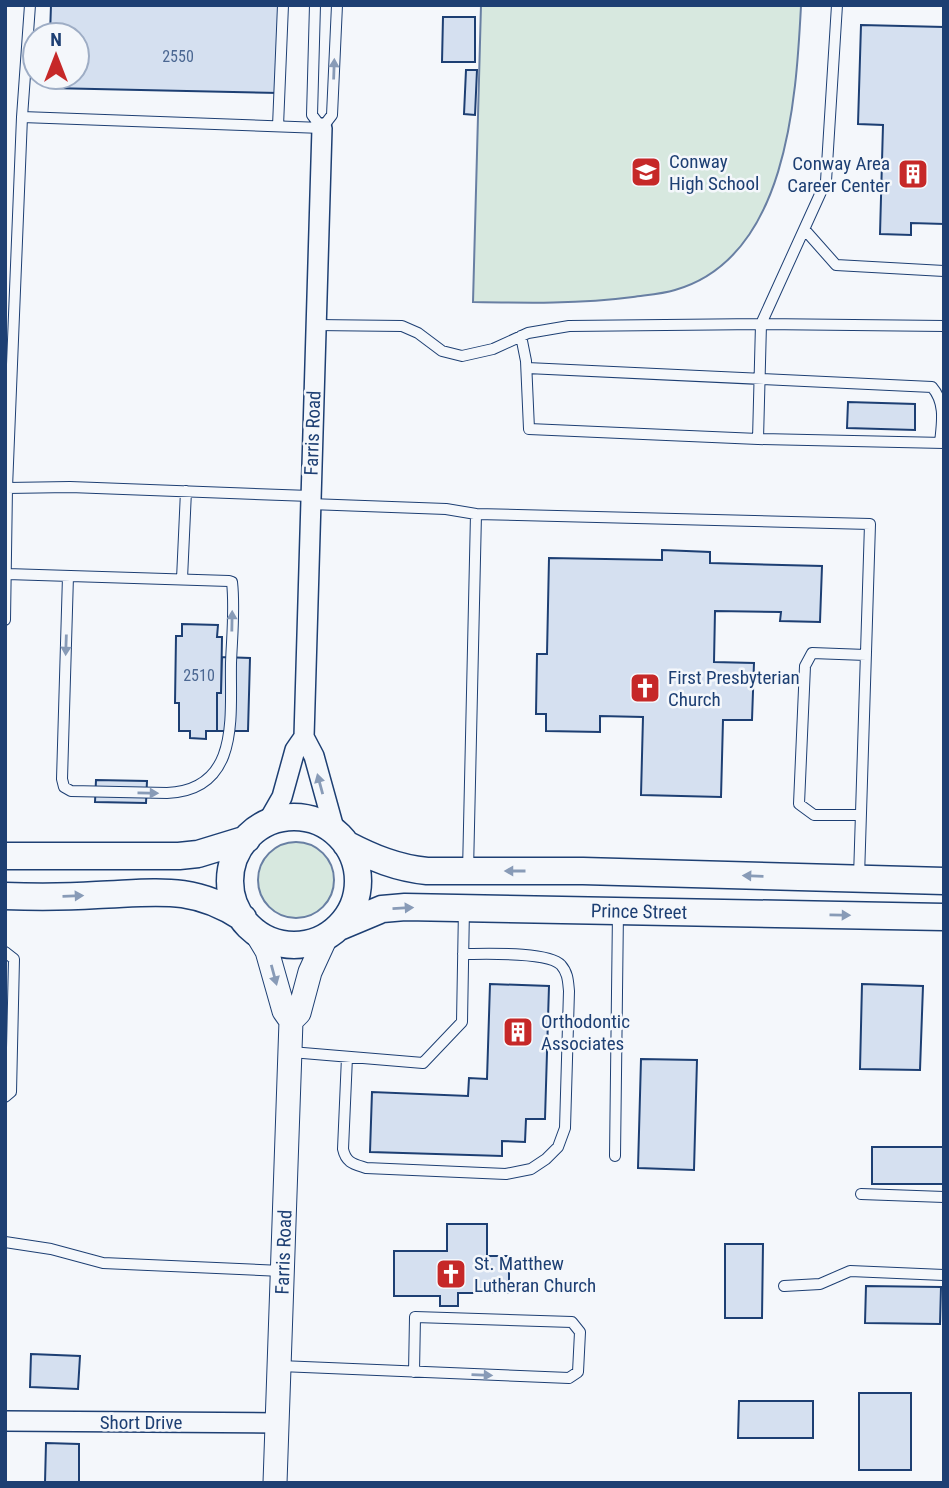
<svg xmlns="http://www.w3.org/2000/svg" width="949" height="1488" viewBox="0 0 949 1488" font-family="'Roboto Condensed',sans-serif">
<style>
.green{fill:#d7e8df;stroke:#687fa3;stroke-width:2}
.building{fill:#d5e0f0;stroke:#1d3f73;stroke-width:2}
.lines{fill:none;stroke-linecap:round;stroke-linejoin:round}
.service-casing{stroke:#1d3f73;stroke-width:12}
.minor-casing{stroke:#1d3f73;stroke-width:22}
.tertiary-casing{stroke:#1d3f73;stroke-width:25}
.secondary-casing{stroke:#1d3f73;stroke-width:29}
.service{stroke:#f4f7fb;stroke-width:10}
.minor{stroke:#f4f7fb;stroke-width:19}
.tertiary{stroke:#f4f7fb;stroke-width:23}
.secondary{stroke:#f4f7fb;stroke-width:26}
.oneway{fill:#889bb7}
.labels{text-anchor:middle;stroke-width:5;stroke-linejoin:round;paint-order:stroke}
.number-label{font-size:16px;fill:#4b6792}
.poi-label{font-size:19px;fill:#1d3f73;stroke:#f4f7fb;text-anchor:start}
.street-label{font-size:19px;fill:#1d3f73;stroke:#f4f7fb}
</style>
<rect width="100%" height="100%" fill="#f4f7fb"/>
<path class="green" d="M481,5l320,1c-5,95 -14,252 -126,284 -13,4 -28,5 -42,7 -53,7 -106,6 -160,5z
M258 880a38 38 0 1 1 76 0a38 38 0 1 1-76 0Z"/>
<path class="building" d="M51,5h230l-2,88 -230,-5v-11h28v-42h-27z
M443,17h32v45h-33z
M861,25l83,2v197l-33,-1v12l-31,-1 3,-109 -25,-1z
M466,70h11l-2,45 -11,-1z
M848,402l67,2v26l-68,-2z
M662,550l48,2v11l112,3 -2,56 -40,-1 1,-9 -66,-1 -1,51 40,1 -2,57h-29l-2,77 -80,-2 2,-78 -43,-1v16l-54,-1v-17h-10l1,-60h10l2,-96 113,2z
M182,624l36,1 -1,12h5l-1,56h-4v38h-11v8l-16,-1v-7h-11v-28h-4l1,-67h6z
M222,657l28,1 -2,73h-31v-38h4z
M96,780l51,1 -1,22 -51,-1z
M490,984l59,2 -4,133h-19l-1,23 -23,-1v15l-132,-4 2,-60 96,4 1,-18 18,1z
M862,984l61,2 -3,84 -60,-1z
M641,1059l56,1 -3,110 -56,-2z
M872,1147h72v37h-72z
M447,1224h40v32h22v37h-51v13h-18v-10h-46v-45h53z
M725,1244h38l-1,74h-37z
M866,1286l75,1 -1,37 -75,-1z
M31,1354l49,2 -2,33 -48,-2z
M859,1393h52v77h-52z
M739,1401h74v37h-75z
M46,1443l33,1v39h-34z"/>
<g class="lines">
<g class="service-casing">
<path id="service" d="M315,5l-3,110 10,13
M837,5l-11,176 -65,143 183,2
M22,117l8,-112
M278,126l5,-121
M322,128l10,-13 5,-110
M805,230l31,35 108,6
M316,325l86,1 16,7 24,18 20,5 31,-7 35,-16 41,-7 192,-2 -3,115
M521,336l5,25 3,68 229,10 186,4
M527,368l405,19c14,16 10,36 8,56
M7,488l63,-1 240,9
M310,504l136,5 30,5
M7,574l222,7 3,1c3,26 0,54 -1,81 -1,52 10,127 -64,130l-96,-2 -7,-4 -2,-8 6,-203
M182,579l4,-88
M5,620l2,-132 15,-371 300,11
M859,815h-45l-15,-11 6,-138 7,-13 54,2
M468,871l8,-357 394,10 -11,353
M5,952l9,7 -3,133 -6,5
M291,1052l132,11 39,-41 2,-114
M347,1057l-4,92c3,14 11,15 23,19l140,6 25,-5 15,-10 12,-12 7,-19 4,-137c-1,-10 -1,-18 -8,-26 -13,-14 -77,-11 -98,-11
M615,1156l3,-245
M861,1194l83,3
M5,1242l46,7 52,14 179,8
M784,1286l36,-2 30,-13 94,4
M280,1366l289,12 9,-6 2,-40 -8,-10 -157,-5 -1,55"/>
</g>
<g class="minor-casing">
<path id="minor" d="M322,128l-18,609 10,19 21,76
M266,825l16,-28 13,-47 9,-13
M5,1421l272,2"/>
</g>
<g class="tertiary-casing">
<path id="tertiary" d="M255,931l12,20 17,60 7,10 -16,462
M291,1021l8,-8 11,-41 17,-37"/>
</g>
<g class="secondary-casing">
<path id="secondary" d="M230 881a64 64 0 1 1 128 0a64 64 0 1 1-128 0Z
M346,844c27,14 51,24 81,27h156l361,10
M5,856h174l19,-2 49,-15
M5,896c31,1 61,1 92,-1 57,-2 95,-11 146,23
M339,927l43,-18 23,-2 539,10"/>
</g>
<use href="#service" class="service"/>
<use href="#minor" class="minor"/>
<use href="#tertiary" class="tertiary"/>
<use href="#secondary" class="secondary"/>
</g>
<defs><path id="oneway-solid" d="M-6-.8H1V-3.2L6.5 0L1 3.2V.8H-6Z" transform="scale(1.75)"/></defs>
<g class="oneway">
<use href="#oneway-solid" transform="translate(334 69) rotate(-88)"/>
<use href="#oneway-solid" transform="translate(232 621) rotate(-89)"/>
<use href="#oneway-solid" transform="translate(66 645) rotate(92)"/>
<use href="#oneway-solid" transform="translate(320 784) rotate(-105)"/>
<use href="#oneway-solid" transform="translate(148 793) rotate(1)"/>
<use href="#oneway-solid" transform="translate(515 871) rotate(180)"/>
<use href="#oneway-solid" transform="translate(753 876) rotate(-178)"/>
<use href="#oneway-solid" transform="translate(73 896) rotate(-2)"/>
<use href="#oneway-solid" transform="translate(403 908) rotate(-3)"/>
<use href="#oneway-solid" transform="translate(840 915) rotate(1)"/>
<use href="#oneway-solid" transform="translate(274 975) rotate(75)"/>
<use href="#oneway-solid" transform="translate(482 1375) rotate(2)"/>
</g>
<defs>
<g id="school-square" transform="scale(1.575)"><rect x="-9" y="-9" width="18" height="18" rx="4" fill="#c62828" stroke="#f4f7fb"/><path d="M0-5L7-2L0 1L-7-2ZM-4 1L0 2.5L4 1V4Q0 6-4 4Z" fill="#fff"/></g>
<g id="building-square" transform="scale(1.575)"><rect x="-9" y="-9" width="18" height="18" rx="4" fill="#c62828" stroke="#f4f7fb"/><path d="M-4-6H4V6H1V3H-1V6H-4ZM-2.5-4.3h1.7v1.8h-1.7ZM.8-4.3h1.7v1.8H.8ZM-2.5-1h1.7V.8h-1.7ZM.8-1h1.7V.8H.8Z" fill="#fff"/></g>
<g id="church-square" transform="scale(1.575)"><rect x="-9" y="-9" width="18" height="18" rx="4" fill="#c62828" stroke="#f4f7fb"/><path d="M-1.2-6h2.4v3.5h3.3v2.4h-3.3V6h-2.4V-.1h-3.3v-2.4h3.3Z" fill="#fff"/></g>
</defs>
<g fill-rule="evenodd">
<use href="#school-square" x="646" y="172"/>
<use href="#building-square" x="913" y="174"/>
<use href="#church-square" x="645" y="688"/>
<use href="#building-square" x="518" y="1032"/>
<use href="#church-square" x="451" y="1274"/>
</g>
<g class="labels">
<g class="number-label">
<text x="178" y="62">2550</text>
<text x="199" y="681">2510</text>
</g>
<g class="poi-label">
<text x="669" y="168">Conway<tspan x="669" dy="22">High School</tspan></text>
<text x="890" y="170" text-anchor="end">Conway Area<tspan x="890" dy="22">Career Center</tspan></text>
<text x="668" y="684">First Presbyterian<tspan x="668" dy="22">Church</tspan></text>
<text x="541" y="1028">Orthodontic<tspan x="541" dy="22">Associates</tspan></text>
<text x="474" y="1270">St. Matthew<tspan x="474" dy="22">Lutheran Church</tspan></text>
</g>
<g class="street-label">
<text transform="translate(312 433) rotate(-88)" y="7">Farris Road</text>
<text transform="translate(639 911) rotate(1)" y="7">Prince Street</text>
<text transform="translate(283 1252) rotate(-88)" y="7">Farris Road</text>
<text x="141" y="1429">Short Drive</text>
</g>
</g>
<rect width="949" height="1488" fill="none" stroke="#1d3f73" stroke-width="14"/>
<g transform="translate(56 56)"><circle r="33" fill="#f4f7fb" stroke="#9eadc5" stroke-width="2"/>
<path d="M0-5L12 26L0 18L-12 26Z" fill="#c62828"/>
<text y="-10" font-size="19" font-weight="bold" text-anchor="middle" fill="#1d3f73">N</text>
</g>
</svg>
